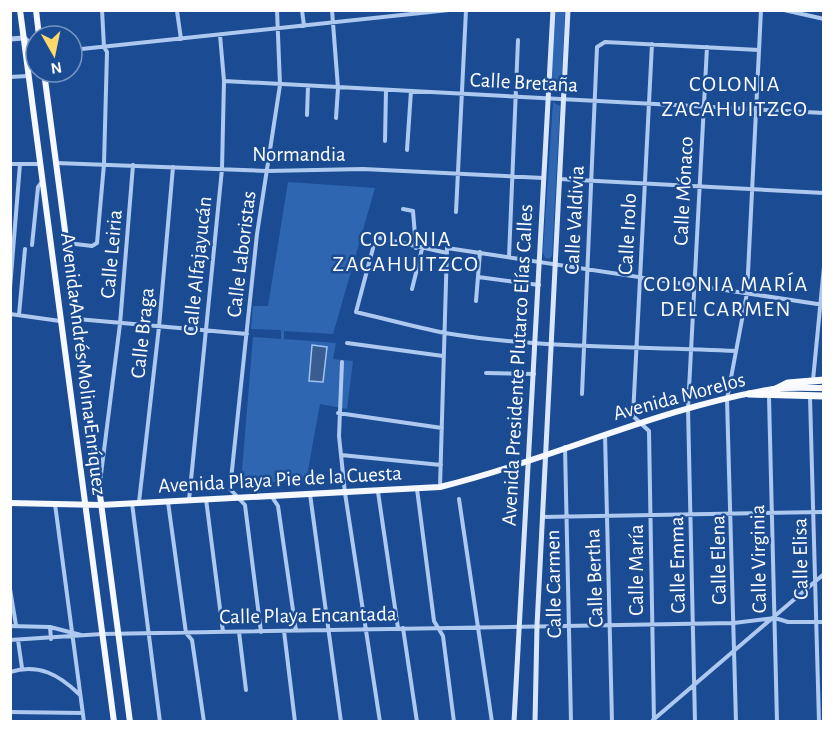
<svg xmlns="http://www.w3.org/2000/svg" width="834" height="732" viewBox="0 0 834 732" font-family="'Alegreya Sans',sans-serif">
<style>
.green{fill:#2e66b1}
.water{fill:#3a5d91;stroke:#a0c3f1;stroke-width:1.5}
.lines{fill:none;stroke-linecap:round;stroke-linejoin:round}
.minor{stroke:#adc9ef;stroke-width:4}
.tertiary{stroke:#adc9ef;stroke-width:5}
.secondary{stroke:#dae7fb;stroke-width:5}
.primary{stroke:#f5f8ff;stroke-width:6}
.trunk{stroke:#fafcff;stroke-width:7}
.labels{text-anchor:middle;stroke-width:5;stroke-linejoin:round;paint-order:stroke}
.street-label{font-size:21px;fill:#fff;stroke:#1b4c93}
.neighbourhood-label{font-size:22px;letter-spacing:1.5px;fill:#fff;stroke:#1b4c93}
</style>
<rect width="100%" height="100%" fill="#1b4c93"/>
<path class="green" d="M556,11h9l-4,77 -6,5 -4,-14z
M553,102l7,4 -8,150 -3,3 -4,-1 -2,-6z
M288,182l87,6 -42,146 -49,-3v8l52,4 -3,16 20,2 -6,48 -27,-5 -14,77 -65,2 12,-146 28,2v-9l-30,-1 2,-23h15z"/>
<path class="water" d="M312,345l15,2 -4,35 -14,-1z"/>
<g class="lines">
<path class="minor" d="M302,10l2,16
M332,10l6,78 -2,30
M784,10l40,9
M177,11l4,28
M652,44l-19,372 16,15 5,291
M72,50l377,-40
M10,77l18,-1
M224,81l600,32
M307,115l1,-29
M385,141l1,-51
M407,150l4,-59
M56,163l211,8 96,-2 180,9
M10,164h30
M559,179l265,14
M403,209l10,2 3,37
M456,212l10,-202
M67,243l25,3 5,-3 7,-79 3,-112 -3,-5 -2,-37
M32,245l6,-58 4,-5
M447,253l-71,-16 -20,75c30,7 59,15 89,21 95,16 195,13 291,18
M509,257l9,-217
M478,277l61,8
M10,288l10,-124
M412,289l10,-40
M476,301l4,-49
M10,314l50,7
M19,315l6,-66
M77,319l170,15
M347,343l96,13
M342,362l-3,74 6,57 35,229
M486,373l48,1
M813,380l11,-113
M582,394l15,-347 8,-5 154,8
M769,397l8,325
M810,397l9,325
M338,413l104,15
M605,434l7,288
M565,447l6,275
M341,455l100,10
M100,482l20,-158 13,-159
M440,487l7,-239 377,57
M417,489l17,132 9,15 11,86
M378,492l20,136
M310,494l31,228
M272,497l6,9 18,125
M206,499l17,133
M459,499l33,223
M189,500l33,-331 2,-88 -4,-46
M139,502l20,-175 14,-160
M168,502l18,131 6,7 12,82
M132,503l28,219
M55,504l29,218
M542,517l282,-5
M10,589l6,36
M10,626l40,1 31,8
M50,627l1,12
M403,628l14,94
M284,631l11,91
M239,632l7,58
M261,632l-16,-127 -15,-16 27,-255 23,-149 -3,-75
M10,640l92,-6 632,-11 41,-5 13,4h36
M18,640l4,28
M10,672c29,-9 49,3 69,22
M10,712l73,1
M653,720l171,-146
M695,722l-7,-314 19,-361
M736,722l-9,-323 20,-106 14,-283"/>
<path class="tertiary" d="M10,39l14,-1 12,10"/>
<path class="secondary" d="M514,722l39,-712
M535,722l2,-96 31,-616"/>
<path class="primary" d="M20,10l94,712
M36,10l3,26
M44,72l86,650
M10,503l91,2 339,-18c113,-28 218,-79 333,-98 16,-2 34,-1 51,-1"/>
<path class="trunk" d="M776,389l12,-6 36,-3
M749,394l75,2"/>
</g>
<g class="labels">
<g class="street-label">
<text transform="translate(524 82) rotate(3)" y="7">Calle Bretaña</text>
<text x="299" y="161">Normandia</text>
<text transform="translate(683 191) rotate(-87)" y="7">Calle Mónaco</text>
<text transform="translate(574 220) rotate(-87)" y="7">Calle Valdivia</text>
<text transform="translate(627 234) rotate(-87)" y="7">Calle Irolo</text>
<text transform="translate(111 254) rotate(-85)" y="7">Calle Leiria</text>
<text transform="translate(241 254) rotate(-83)" y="7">Calle Laboristas</text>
<text transform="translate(197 266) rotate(-84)" y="7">Calle Alfajayucán</text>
<text transform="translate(142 333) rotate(-84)" y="7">Calle Braga</text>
<text transform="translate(84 364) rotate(83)" y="7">Avenida Andrés Molina Enríquez</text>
<text transform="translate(517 365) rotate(-87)" y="7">Avenida Presidente Plutarco Elías Calles</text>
<text transform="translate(679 396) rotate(-15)" y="7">Avenida Morelos</text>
<text transform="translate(280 479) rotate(-3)" y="7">Avenida Playa Pie de la Cuesta</text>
<text transform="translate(758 559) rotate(-91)" y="7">Calle Virginia</text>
<text transform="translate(800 559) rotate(-91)" y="7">Calle Elisa</text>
<text transform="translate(718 560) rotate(-91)" y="7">Calle Elena</text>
<text transform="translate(677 565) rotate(-91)" y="7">Calle Emma</text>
<text transform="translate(636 570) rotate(-90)" y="7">Calle María</text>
<text transform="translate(594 578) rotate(-92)" y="7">Calle Bertha</text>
<text transform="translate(553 584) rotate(-91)" y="7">Calle Carmen</text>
<text transform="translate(308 615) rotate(-1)" y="7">Calle Playa Encantada</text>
</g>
<g class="neighbourhood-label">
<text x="735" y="91">COLONIA<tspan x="735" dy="25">ZACAHUITZCO</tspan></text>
<text x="406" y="246">COLONIA<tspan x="406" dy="25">ZACAHUITZCO</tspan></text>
<text x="726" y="291">COLONIA MARÍA<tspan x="726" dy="25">DEL CARMEN</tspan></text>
</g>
</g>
<rect width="834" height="732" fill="none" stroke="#ffffff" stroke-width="24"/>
<g transform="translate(54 54) rotate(171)"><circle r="28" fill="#1b4c93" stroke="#7694be" stroke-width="1.5"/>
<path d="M0-4.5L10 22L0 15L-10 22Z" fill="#ffd86b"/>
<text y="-9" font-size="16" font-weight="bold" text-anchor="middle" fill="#ffffff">N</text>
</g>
</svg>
